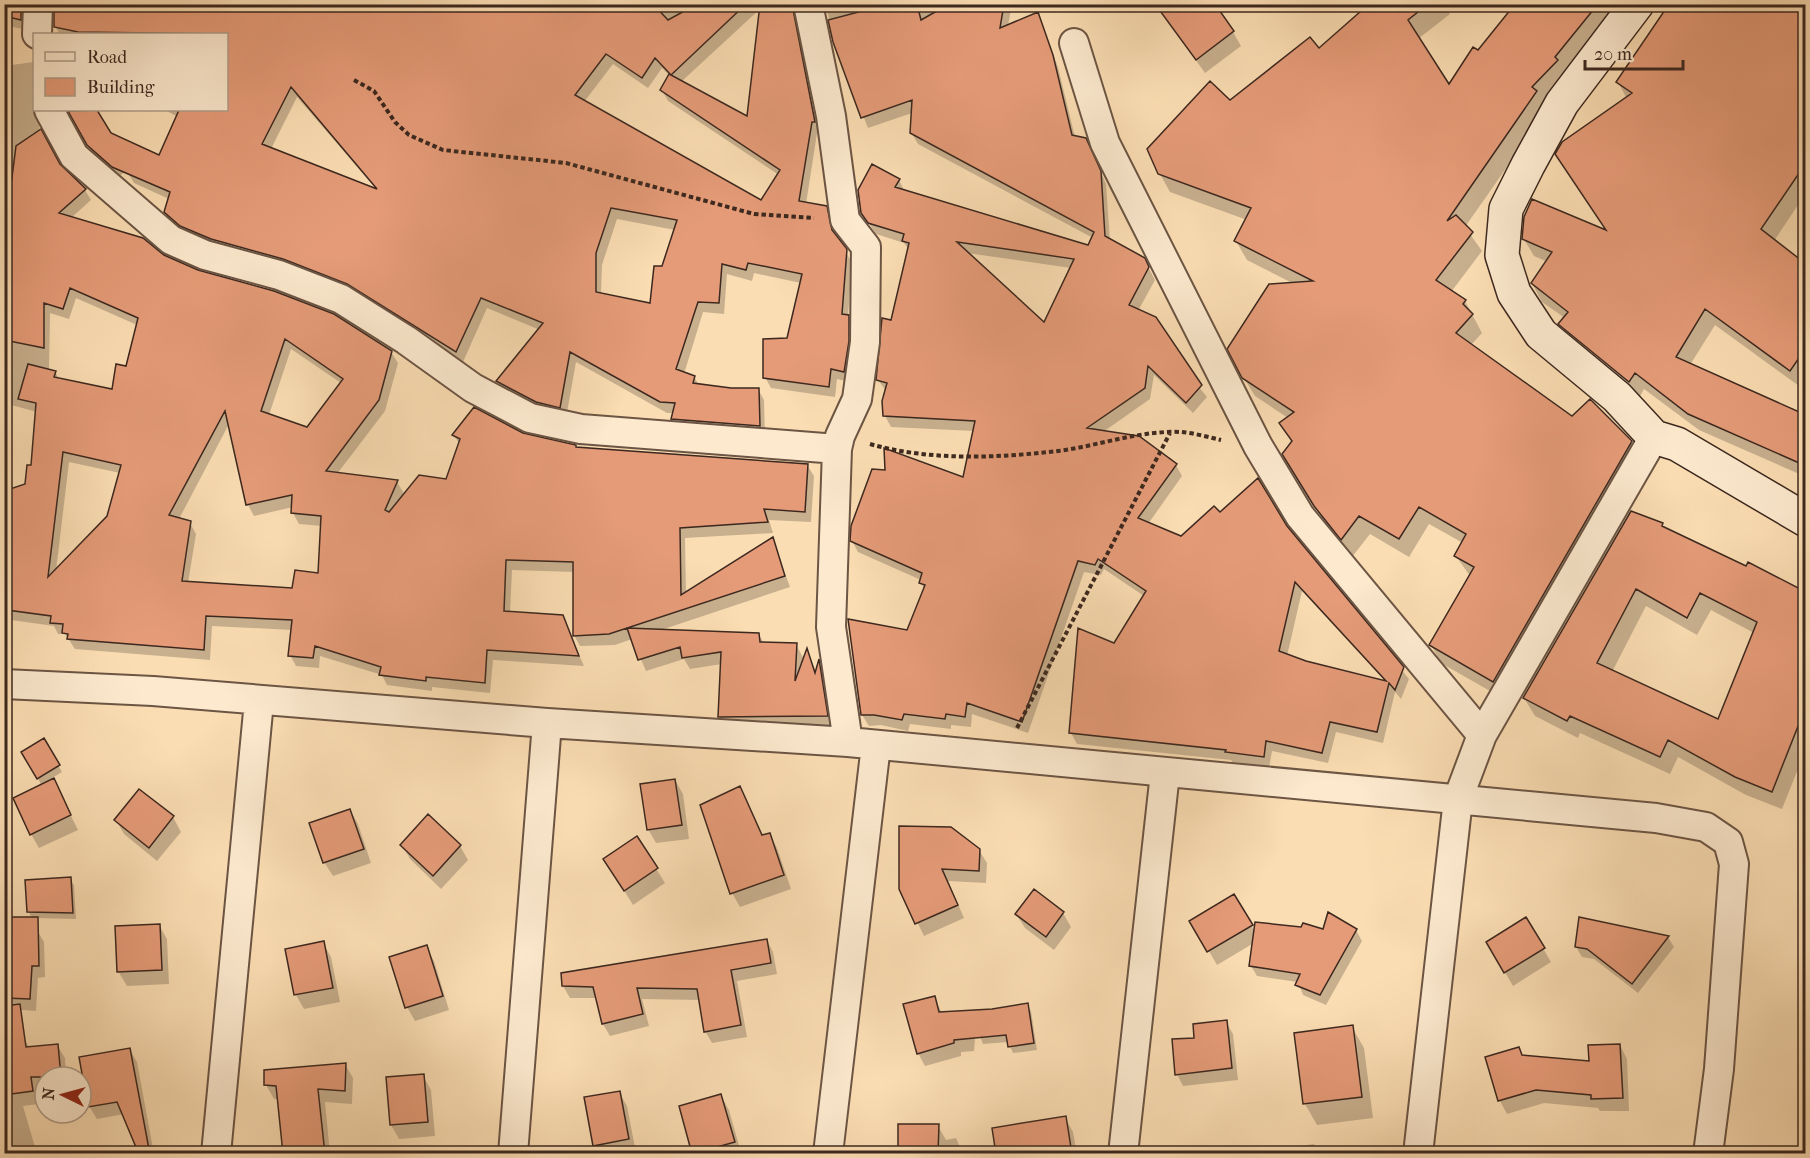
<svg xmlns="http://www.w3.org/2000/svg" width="1810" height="1158" viewBox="0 0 1810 1158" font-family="'IM FELL French Canon',serif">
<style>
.shadow{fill:#0003;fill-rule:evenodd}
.building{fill:#e59b78;stroke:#3c281f;stroke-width:1.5;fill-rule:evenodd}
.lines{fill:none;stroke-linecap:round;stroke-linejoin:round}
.street-casing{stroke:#6c5544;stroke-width:32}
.secondary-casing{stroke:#3c281f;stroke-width:36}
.path{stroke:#3c281f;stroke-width:4;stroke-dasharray:4.5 3;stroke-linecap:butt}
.street{stroke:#fce9ce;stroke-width:28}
.secondary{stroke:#fce9ce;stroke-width:33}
</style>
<rect width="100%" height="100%" fill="#fbddb3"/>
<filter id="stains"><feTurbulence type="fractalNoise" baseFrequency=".00333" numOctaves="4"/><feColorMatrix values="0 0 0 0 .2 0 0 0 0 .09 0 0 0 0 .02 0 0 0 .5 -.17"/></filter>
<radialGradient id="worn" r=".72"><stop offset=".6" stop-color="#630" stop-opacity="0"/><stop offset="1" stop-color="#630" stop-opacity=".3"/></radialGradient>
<path class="shadow" d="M4,4h28l-5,26 -23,-5z
M88,4l-2,30h-26l-5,-8z
M113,4h689l18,129h-3l-11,71 20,4 6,11 4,19 16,24 -4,55 6,10 -4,55 -13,-3 -2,18 -64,-9 -6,-11 24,-38 12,-56 -47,-10 -2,8 -25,-7 -3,40 -21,-2 -19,62 10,3 5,8 32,5 27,-1 6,11 1,37 -86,-7 -6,-11 1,-6h-7l-91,-51 -10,56 -62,-26 -6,-11 42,-51 -53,-22 -24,54 -108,-68 -167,-57 -16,-14 -7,-11 4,-13 -35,-16 -8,-13 -7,7 -24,-21 -28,-46h28l29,46 36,1 18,-40 -13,-7h61v-76h-119zM761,8l-13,110 -67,-36zM613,64l35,24 14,-20 8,8 -8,14 6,11 111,74 -17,27 -178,-100zM297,97l80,93 -106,-41zM617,219l58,11 -24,75 -50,-11 1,-29z
M826,4h186l-4,22 30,-12 20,53 17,70 17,14 14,33 4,57 34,18 11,21 -17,31 69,86 -14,16 -39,-38 -4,24 -47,33 73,33 6,11 -34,48 33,14 39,-24 66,13 123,152 -8,20 -6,-7 -12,51 -47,-11 -8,31 -56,-12 -3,17 -36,-5 -2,-3 -154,-16 -6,-11 44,-89 29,-48 -40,-27 -3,6 -17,-3 -56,161 -56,-19 -1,13 -20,-2v4l-41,-5 -2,7 -27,-6 -12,1 -7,-11 46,-83 16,-43 -3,-9 -63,-28 -6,-11 113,-62 9,-48 -83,-4 -6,-11 1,-25 -8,-11 31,-130 -5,-7 -28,-9 -14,-21 37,-33 6,12 184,55 4,-9 -175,-94 -7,-12 1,-19 -44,15 -34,-86zM967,253l104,15 -27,56zM1302,591l84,91 -99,-26z
M1371,4h73l6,10 -32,25 32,48 67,-83h104l-156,223 17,24 -31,41 14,9 17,32 -11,12 102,73 58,24 11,19 -138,238 -63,-36 -10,-18 39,-69 -14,-20 7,-13 -34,-19 -20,33 -39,-23 -18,23 -26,-32 -42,-70 9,-12 -12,-20 7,-5 -33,-22 -11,-18 50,-94 -47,-24 -11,-19 11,-21 -77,-28 -10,-18 70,-73 88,-51z
M1806,4v189l-32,48 26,20 6,-7v124l-7,8 -84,-61 -25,40 116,51v61l-107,-47 -55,-41 -5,9 -69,-57 -10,-17 5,-6 -23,-16 -9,-17 15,-23 -14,-6 -10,-17 84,-6 19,-134 -9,-17z
M1157,6l76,26 8,14 -36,27z
M34,62v48h11l-7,11 2,9 19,36 26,24 6,10 -20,18 320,134 7,11 -13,48 -48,63 60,8 8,13 42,-14 13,-36 -6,-10 68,-1 55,15 230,16 7,11 -3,46 -42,-2 4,13 -88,5 1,56 86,-55 18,48 -132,44 101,4 5,8 32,2 8,14 3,-8 10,22 3,-10 5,9 8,55 -107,1 -6,-11 2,-53 -32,5 -6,-10 -38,12 -14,-32 -17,6 -35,1 -6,-11 1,-63 -63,-2 -2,43 52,4 22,49 -91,-6 -3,33 -58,-6v4l-45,-6 -5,-10 -62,-19 -1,12 -23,-2 -6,-11 2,-25 -80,-4 -2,34 -135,-11 -10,-15h-7l-4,-8 -50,-7v-127l22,-7 6,-18 5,-55 -33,-9v-337zM76,298l61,27 -10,43 -14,23 -54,-12 -4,-7 -6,-1 1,-58 19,6zM291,349l50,34 -34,46 -38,-14zM229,424l19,81 6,11 39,-9v6l6,11 23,2 -3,49 -26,15 -105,-7 8,-49 -6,-11 -11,-4zM69,462l51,11 -12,44 -52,54z
M1662,524l3,6 141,64v155l-24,60 -36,-14 -68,-38 -8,17 -90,-41 -2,5 -43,-22 -11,-18zM1646,606l51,29 14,-25 43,23 -36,88 -106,-49z
M43,740l19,32 -10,6 26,52 -39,18 -8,-14 11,-48 -19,-34z
M675,780l8,14 6,45 -33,4 -8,-14z
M739,788l24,48 6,-2 8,14 14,41 -51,18 -8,-14z
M350,810l8,14 13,39 -38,13 -9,-14z
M428,816l32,30 8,14 -27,29 -31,-30 -8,-14z
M173,817l8,15 -24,29 -33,-27 -8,-14z
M637,838l28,45 -32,22 -28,-45z
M979,850l8,13 -1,20 -38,-2 16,37 -40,18 -23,-47z
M70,879l4,6 2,34 -44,-1 -4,-7z
M1234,896l21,36 46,-3 55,1 6,11 -36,64 -23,-10 -5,-13 -41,-6 -6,-10 3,-23 -37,22 -25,-43z
M1063,913l8,14 -17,23 -29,-22 -9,-14z
M4,919l33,11 7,12 1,35 -7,1 -2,33 -26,-2 -6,-9z
M1526,919l25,43 -38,24 -25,-43z
M1580,919l88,18 6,10 -36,46 -44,-34 -12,-2 -6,-10z
M159,925l8,14 2,45 -42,2 -9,-15z
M767,940l6,12 4,22 -40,7 10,56 -35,6 -7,-12 -5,-31 -58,-1 7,27 -39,10 -7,-12 -6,-26h-27l-7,-12z
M323,943l8,14 9,45 -36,7 -8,-14 -9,-45z
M426,947l8,14 15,49 -34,11 -8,-14z
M934,997l8,16h33l52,-8 4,6 6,39 -24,3 -5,-11 -25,2 -7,-18 -2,25 -13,1v4l-36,10 -7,-13z
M1226,1022l7,12 5,46 -55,6 -6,-12 19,-35z
M1352,1027l12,21 9,70 -56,7 -12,-21z
M27,1043l2,5 28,-3 8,13 1,19h-21v15l-7,1 1,11 -16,2 14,48h-29l-4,-10v-98z
M1620,1045l7,14 2,52h-29l-2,-3 -54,-5 -37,11 -7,-13 -13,-43 32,-9 4,8 68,6z
M130,1050l7,12 17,92h-13l-17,-40 -27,5 -8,-13z
M345,1064l8,14 -1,26 -27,-2 5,52h-46l-5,-55h-5l-8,-14z
M423,1076l8,14 4,46 -36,3 -8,-14z
M619,1092l8,14 9,47 -37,1 -5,-9z
M721,1096l8,14 11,39 41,2 1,3h-88l-13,-47z
M1065,1118l8,14 4,22h-79z
M938,1126l8,14 10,-2 7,16h-64z
M1314,1144l6,10h-33l-1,-6z
M1191,1147l27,1 3,6h-31z"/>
<path class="building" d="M5,4h16v16l-17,-4z
M54,4h599l15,16 29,-16h49l-75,71 76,41 13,-112h32l23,118h-3l-13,79 28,5 5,24 15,19 -5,65 7,1v26l-5,31 -13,-3 -2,18 -66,-9v-39l24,-1 15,-64 -54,-11 -2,7 -24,-6 -3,39 -21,-1 -22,67 19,7 -2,7 38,5h28l1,38 -89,-7 4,-16 -15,-1 -90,-50 -10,56 -24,-6 -40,-21 47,-58 -62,-25 -25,54 -109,-68 -64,-25 -72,-20 -31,-13 -16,-14 6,-20 -58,-25 -25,-22 -19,-34 29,-1 14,23 48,22 20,-45h47v-76l-148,-2 -24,-5zM606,54l36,24 13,-20 16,17 -2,-1 -9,16 120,80 -19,30 -186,-105zM291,87l86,102 -115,-45zM611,208l66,12 -15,46h-8l-4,37 -54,-11v-39z
M889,4h28l4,16 28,-16h55l-4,24 38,-16 15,43 19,80 14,3 15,33 4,65 40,22 4,9 -20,38 27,12 46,68 -16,18 -38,-37 -3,22 -58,40 52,8 38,28 -39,54 43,18 33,-30 6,6 38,-34 29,48 117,141 -9,23 -6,-7 -12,49 -47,-10 -8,31 -56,-12 -2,16 -39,-5 1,-2 -157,-17 9,-105 36,15 32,-52 -48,-32 -3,6 -17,-4 -56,161 -55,-19 -2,14 -19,-3 -1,5 -41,-5 -2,6 -28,-5h-13l-13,-96 59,11 18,-45 -6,-2 3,-10 -72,-32 1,-15 21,-57 13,1 -1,-22 79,29 12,-56 -92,-5 -1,-15 5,-18 -11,-3 6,-62 9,2 18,-77 -7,-2 2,-7 -36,-11 -7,-10 -3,-23 14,-26 28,15 -5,8 193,58 6,-13 -184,-99 2,-33 -51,18 -28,-76 -5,-22zM957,242l117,17 -30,63zM1295,582l91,99 -80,-20 -27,-10z
M1155,4h60l19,27 -38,29z
M1369,4h59l-20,16 41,64 24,-37 5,3 37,-46h83l-43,53 3,3 -26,27 5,4 -90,130 9,-6 17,17 -37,48 30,20 -3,4 10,10 -17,19 116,83 18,-17 42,42 -139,241 -64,-37 45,-78 -20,-11 12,-22 -47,-27 -20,32 -40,-23 -18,24 -27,-34 -32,-52 10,-13 -13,-18 15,-11 -52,-34 -15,-29 42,-65 44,-3 -79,-40 17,-33 -93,-34 -11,-25 63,-68 20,19 80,-63 9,11z
M1669,4h137v159l-45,66 45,35v84l-16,23 -85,-62 -29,48 130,58v51l-118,-52 -53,-41 -6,9 -71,-58 10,-12 -37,-29 21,-31 -30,-13 2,-22 8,-18 74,31 -51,-76 7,-12 70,-49 -16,-11z
M41,129l19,35 26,25 -27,24 84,25 21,17 34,15 76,21 60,23 58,37 -13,49 -53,71 72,9 -13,30 4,2 30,-37 27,4 14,-40 -8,-4 22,-28 49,26 53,12v2l232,17 -3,48 -41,-3 4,13 -88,6 1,67 92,-58 12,39 -176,58 -36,2v-74l-67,-2 -2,51 59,4 16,41 -92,-6 -2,33 -59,-6v4l-47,-6 2,-8 -66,-21 -2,12 -25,-2 4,-36 -86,-4 -2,34 -137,-11 1,-5 -6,-1 1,-9 -13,-1 1,-7 -44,-6 1,-11 -4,-1v-107l21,-7 2,-19h4l5,-62 -18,-4 10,-35 28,7 -2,6 58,12 4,-25 10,2 12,-48 -68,-30 -7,21 -19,-6v45l-40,-8v-100l12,-94zM285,339l58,40 -36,48 -46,-16zM225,411l21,94 46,-10 -1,18 30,3 -3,57 -23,-3 -3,18 -110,-7 9,-60 -22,-6zM63,452l58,13 -14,51 -59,61z
M1631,511l32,12 -1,3 84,40 2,-4 58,30v114l-34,86 -37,-15 -67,-37 -8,17 -90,-41 -3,5 -44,-23zM1636,589l51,29 13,-25 57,29 -39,97 -121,-56z
M627,628l132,5 1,9 37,1 -2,38 12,-33 8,25 4,-14 9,57 -110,1 3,-65 -39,6 -2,-11 -42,13z
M44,738l16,27 -23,14 -16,-27z
M54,778l17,37 -41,20 -17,-37z
M675,779l7,46 -35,5 -7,-46z
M740,786l22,49 8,-2 14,42 -54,19 -30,-89z
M139,789l35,27 -25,32 -35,-28z
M350,809l14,40 -41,14 -14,-40z
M428,814l33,31 -28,31 -33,-31z
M899,826l52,1 29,22 -1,22 -37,-2 16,36 -43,19 -16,-35z
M637,836l21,32 -34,23 -21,-32z
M71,877l2,36 -46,-1 -2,-32z
M1034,889l30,23 -18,25 -31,-23z
M1234,894l19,31 -46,27 -18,-31z
M1328,912l29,17 -37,66 -25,-10 5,-11 -51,-8 6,-44 46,5 2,-4 20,6z
M4,917h34l1,49h-7l-2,33 -26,-1z
M1526,917l19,31 -41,25 -18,-31z
M1579,917l90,19 -37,48 -45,-35 -12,-2z
M160,924l2,46 -45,2 -2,-46z
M767,939l4,24 -40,7 10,55 -37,7 -7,-43 -60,-1 6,26 -41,10 -9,-37 -31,-1 -1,-13z
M324,941l9,47 -39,7 -9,-46z
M427,945l16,51 -38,12 -16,-51z
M935,996l4,16 53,-3 36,-6 6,40 -26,4 -2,-12 -52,5v3l-37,11 -14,-50z
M20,1004l6,43 32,-3 3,33h-30l2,14 -29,4v-89z
M1227,1020l5,48 -57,7 -3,-36 22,-1 -1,-14z
M1353,1025l9,72 -59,7 -9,-71z
M1620,1044l3,54 -32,1v-4l-55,-5 -38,11 -13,-44 34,-10 3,8 67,6 -1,-16z
M130,1048l19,101 -11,3 -21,-50 -29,5 -9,-50z
M346,1063l-1,28 -27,-2 7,65h-42l-7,-68 -12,-1v-15z
M424,1074l4,48 -38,3 -4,-48z
M620,1091l9,48 -36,7 -9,-49z
M721,1094l14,48 -43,12 -13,-48z
M1066,1116l6,38h-76l-4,-26z
M898,1124h41l-1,30h-40z"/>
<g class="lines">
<g class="street-casing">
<path id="street" d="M37,34l1,-30
M1074,43l31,100 153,303 42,70 182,219
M49,110l25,46 97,84 34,15 74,20 62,24 65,41 67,48 57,30 51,11 256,20 3,-13 17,-37 8,-57 1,-95 -21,-27 -14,-104 -23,-112
M837,449l-6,178 17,115
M4,684l149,7 394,32 301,19 808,76 50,9 22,15 6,22 -15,205 -11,85
M216,1154l43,-453
M513,1154l34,-431
M828,1154l48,-409
M1123,1154l42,-381
M1418,1154l40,-355 24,-64 172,-298"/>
</g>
<g class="secondary-casing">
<path id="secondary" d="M1637,4l-75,99 -34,62 -22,44 -4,46 12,38 27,41 76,63 37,40 23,7 129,76"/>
</g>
<path class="path" d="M354,80l20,11 21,31 14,13 34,15 123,13 188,51 60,4
M870,444c59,17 127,14 188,7 40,-5 82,-21 123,-19 13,1 27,5 40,8
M1017,728l153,-295"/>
<use href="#street" class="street"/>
<use href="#secondary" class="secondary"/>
</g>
<rect width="1810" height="1158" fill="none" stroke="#fbddb3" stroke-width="24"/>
<rect x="6" y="6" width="1798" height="1146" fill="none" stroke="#3c281f" stroke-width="3"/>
<rect x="12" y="12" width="1786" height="1134" fill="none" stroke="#3c281f" stroke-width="1.5"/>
<rect x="33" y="33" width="195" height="78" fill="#fce9ce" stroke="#af9c88" stroke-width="1.5"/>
<rect x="45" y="52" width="30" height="9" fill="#fce9ce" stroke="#af9c88" stroke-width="1.5"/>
<text x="87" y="63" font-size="18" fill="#3c281f">Road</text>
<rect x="45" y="78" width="30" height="18" fill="#e59b78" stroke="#af9c88" stroke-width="1.5"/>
<text x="87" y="93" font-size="18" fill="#3c281f">Building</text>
<g transform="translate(63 1095) rotate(275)"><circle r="28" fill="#fce9ce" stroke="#af9c88" stroke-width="1.5"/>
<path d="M0-4.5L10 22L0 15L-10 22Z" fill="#8f2418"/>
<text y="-9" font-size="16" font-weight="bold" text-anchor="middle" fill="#3c281f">N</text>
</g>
<path d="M1585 60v9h98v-9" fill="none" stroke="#3c281f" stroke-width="3"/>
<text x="1594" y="60" font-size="18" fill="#3c281f" stroke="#fce9ce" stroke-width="4.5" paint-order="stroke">20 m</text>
<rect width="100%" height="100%" filter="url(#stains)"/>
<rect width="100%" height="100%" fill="url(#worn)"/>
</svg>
